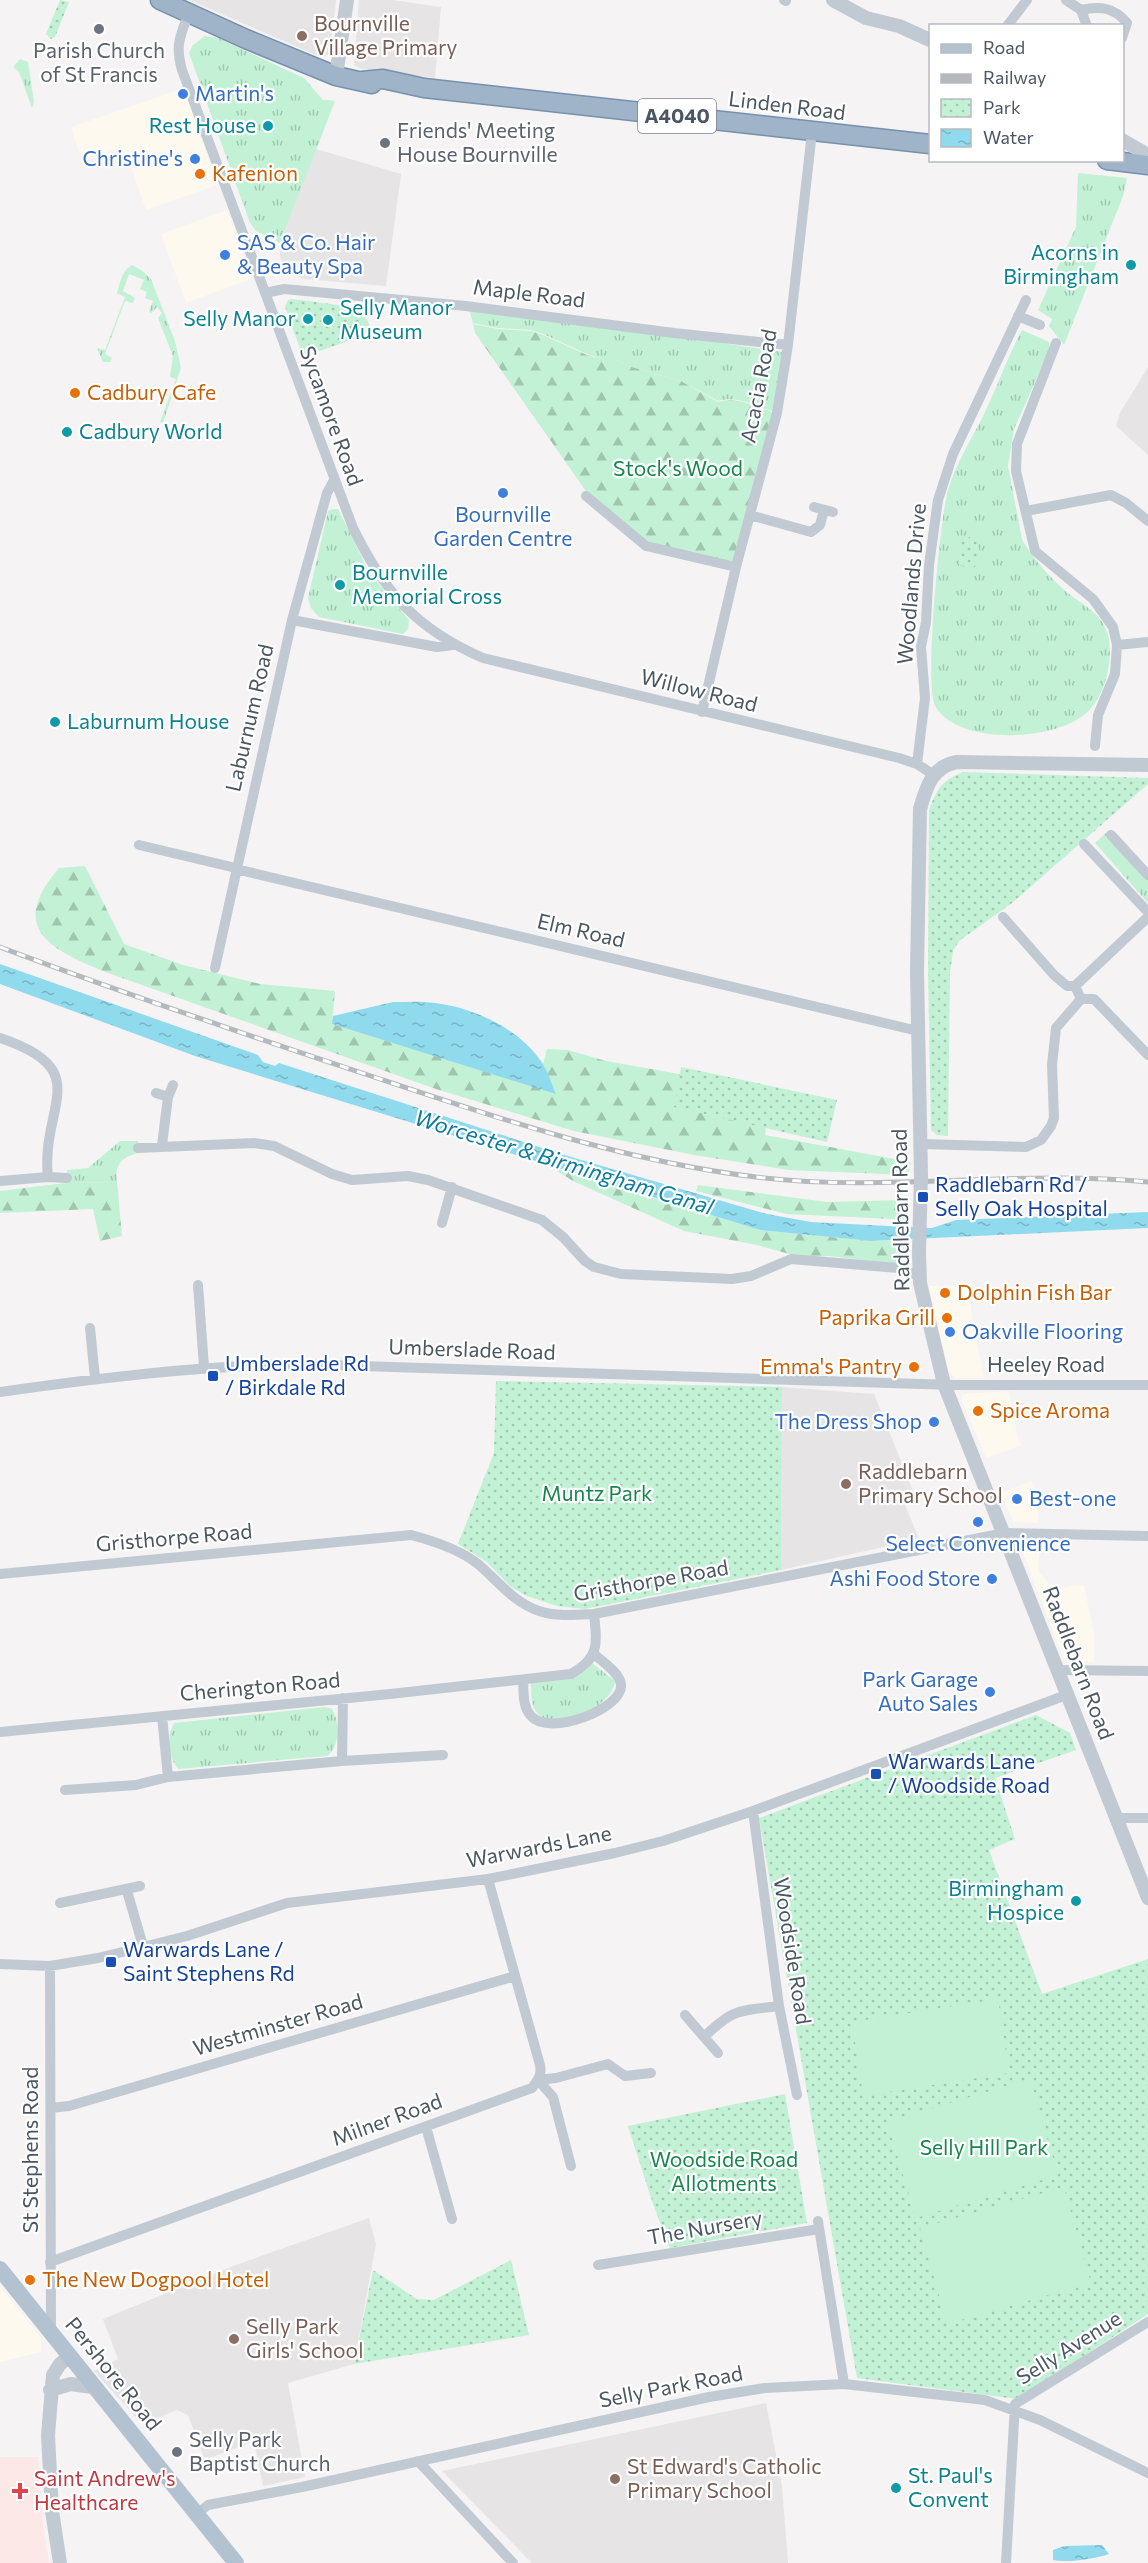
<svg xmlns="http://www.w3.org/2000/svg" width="1148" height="2563" viewBox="0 0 1148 2563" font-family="Commissioner,sans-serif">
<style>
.commercial{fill:#fdf9ef}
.education{fill:#e6e4e5}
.medical{fill:#fce8e6}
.grass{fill:url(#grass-tufts)}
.forest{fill:url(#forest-firs)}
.park{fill:url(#park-dots)}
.pitch{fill:#c3f1d5}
.water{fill:url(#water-ripples)}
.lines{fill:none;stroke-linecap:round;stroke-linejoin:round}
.trunk-casing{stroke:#7690ad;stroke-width:21}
.minor{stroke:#c1cad2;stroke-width:10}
.tertiary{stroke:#c1cad2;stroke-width:14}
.primary{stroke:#b3c2d1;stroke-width:16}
.trunk{stroke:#9fb4c9;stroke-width:18}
.rail-casing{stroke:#b5b8bd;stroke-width:5}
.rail{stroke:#fff;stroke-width:3;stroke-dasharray:9;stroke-linecap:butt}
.tertiary-bridge{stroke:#c1cad2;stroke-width:14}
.worship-dot{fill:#6b7280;stroke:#fff;stroke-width:2}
.education-dot{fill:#8d6e63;stroke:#fff;stroke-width:2}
.shop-dot{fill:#3f7fe0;stroke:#fff;stroke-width:2}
.culture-dot{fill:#0f9aa8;stroke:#fff;stroke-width:2}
.food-dot{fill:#e8710a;stroke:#fff;stroke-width:2}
.transit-dot{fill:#1a4fb4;stroke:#fff;stroke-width:2}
.health-dot{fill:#e0444e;stroke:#fff;stroke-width:2}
.labels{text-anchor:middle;stroke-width:4.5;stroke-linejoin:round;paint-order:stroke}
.shield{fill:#fff;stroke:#808990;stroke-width:1.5}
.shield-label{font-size:20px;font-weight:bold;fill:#4a5661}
.education-label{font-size:21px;fill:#785e54;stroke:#fff;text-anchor:start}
.worship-label{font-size:21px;fill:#5b616d;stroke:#fff;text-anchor:start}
.shop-label{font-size:21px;fill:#366cbe;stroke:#fff;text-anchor:start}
.street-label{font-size:21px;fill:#4a5661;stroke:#fff}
.culture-label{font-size:21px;fill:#0d838f;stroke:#fff;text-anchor:start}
.food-label{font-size:21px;fill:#c56008;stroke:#fff;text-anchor:start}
.park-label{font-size:21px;fill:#17864f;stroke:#fff}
.transit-label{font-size:21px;fill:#164399;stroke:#fff;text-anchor:start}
.health-label{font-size:21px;fill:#be3a42;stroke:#fff;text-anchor:start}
.water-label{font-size:22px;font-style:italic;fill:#0c7c9b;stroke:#fff}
</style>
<defs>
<pattern id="grass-tufts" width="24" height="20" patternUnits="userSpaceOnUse" patternTransform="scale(1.5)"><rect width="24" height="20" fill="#c3f1d5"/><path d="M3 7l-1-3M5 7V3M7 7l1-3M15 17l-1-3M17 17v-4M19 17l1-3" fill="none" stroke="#a0c6b0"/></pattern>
<pattern id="forest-firs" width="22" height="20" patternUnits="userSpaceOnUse" patternTransform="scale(1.5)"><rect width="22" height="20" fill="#c3f1d5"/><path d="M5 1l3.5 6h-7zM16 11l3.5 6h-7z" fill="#a0c6b0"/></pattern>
<pattern id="park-dots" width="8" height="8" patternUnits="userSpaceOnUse" patternTransform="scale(1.5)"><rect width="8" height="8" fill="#c3f1d5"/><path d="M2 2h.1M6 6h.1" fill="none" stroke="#a0c6b0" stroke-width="1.8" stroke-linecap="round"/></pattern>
<pattern id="water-ripples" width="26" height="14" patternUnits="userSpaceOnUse" patternTransform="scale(1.5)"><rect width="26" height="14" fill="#90daee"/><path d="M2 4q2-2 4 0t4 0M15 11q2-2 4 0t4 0" fill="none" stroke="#78b4c4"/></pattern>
</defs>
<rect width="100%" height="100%" fill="#f5f3f3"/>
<path class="commercial" d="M184,88l33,97 -71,25 -16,-46 -7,2 -6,-17 -35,12 -11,-34z
M227,210l24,69 -65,24 -25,-69z
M969,1285l3,33 12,60h-28l-10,-9 -17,-83z
M1009,1391l9,48 4,6 -36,13 -25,-60 2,-4z
M1031,1481l7,16v26l-25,-1 -12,-29z
M1040,1542l-2,28 17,21 13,-5 16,-1 10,48v29l-30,-2 -42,-110 3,-7z
M0,2286l41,52v14l-41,10z"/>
<path class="education" d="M189,0h147l-6,53 -6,4 -6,-1z
M359,0h33l49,7 -6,71 -74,-9 -7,-4z
M316,149l85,25 -15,112 -82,-7 -13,-6 -6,-6 -5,-10v-14z
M1148,367v88l-32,-29 4,-13z
M782,1387l92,7 41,102 -11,6 15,37 -138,31z
M369,2218l7,26 -22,120 -66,19 17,94 -42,9 -9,-45 -49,19 -17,-45 -11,-5 -35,14 -48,-53 24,-12 -15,-40 130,-53z
M766,2403l16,83 6,77h-256l-90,-92z"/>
<path class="medical" d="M0,2457h38l5,68 6,38h-49z"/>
<path class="grass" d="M205,36l13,2 86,40 19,22 12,1 -55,142 -24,-12 -6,-8 -61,-170 3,-7z
M20,59l8,3 6,40 -2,6 -13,-36 -6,-5z
M1078,173l49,5 -4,18 -59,149 -15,-19 3,-7 -14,-9 38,-83z
M132,265l9,5 10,9 24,62 6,27 -18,55 -3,-1 16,-43 -6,-2 3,-21 -15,-38 4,-5 -5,-6 -6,6 -2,-1 4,-11 -8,-3 2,-6 -7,-3 4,-9 -15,-6 -6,17 12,7 -2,5 -8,-2 -20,53 7,4 -2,4h-7l-6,-14 8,2 20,-53 -8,-4c3,-10 5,-23 15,-28z
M468,306l315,46 -9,60c-17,-6 -38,-17 -56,-11l-37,-20 -53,-15 -13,-7h-13l-15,-5 -44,-20 -12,-4 -33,-2 -25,-5z
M1022,330l27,12v9l-35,78 -6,37 14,73c8,16 27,37 40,49 17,16 39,22 46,47 6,25 -3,63 -23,79 -31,27 -127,32 -150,-8 -11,-21 5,-188 13,-216 8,-27 25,-53 37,-78 13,-27 23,-56 37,-82z
M333,509h5l32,65 39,46 -1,9 -5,5 -84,-17 -8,-9 -3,-10 20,-87z
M1106,833l42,47v23l-53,-60z
M120,1141h18v12c-18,5 -23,12 -21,29l-52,1 2,-13 21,-2z
M592,1663l23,18c-2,25 -57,52 -77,33 -8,-9 -7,-21 -7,-32 21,-2 48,1 61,-19z
M325,1707l7,2c8,13 8,38 -5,47l-149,13c-10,-13 -12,-31 -4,-46z"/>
<path class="forest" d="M473,324l25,5 33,2 12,4 44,20 15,4h13l13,7 53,15 37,21c18,-6 39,4 56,11l-40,150 -86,-20 -60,-49 -113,-161z
M85,866l39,78 59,21 77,19 75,7 -3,33 224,69 -13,-29 4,-15 21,1 38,11 164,29 -5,45 146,27 -3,13 -119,-5 -95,-15 -120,-24 -138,-42 -328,-116c-54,-22 -103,-43 -49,-105z
M549,1166l211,64 111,11 36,-1 1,18 -13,6 -66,-8h-32l-40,-11 -73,-14 -111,-50z
M117,1182l5,54 -22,5 -7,-32 -93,4v-22l65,-8z
M698,1185l129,17 81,-2v22l-15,-3 -106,-5 -91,-23z"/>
<path class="park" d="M60,0l9,2 -14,35 -4,2 -5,-5z
M293,299l68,9 12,24 -70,25 -18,-50 3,-7z
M969,537l6,2c6,11 9,26 -6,31l-11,-7 1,-20z
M963,772l185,6v6l-136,119 -53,38 -6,10 -3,22 -2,163 -11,-1 -6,-5 -3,-159 1,-161c8,-21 12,-29 34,-38z
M681,1067l156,33 -10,42 -153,-35z
M496,1381l286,6 -1,183 -196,39 -28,-3 -30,-10 -16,-9 -24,-25 -29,-18 36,-91z
M1036,1715l34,18 6,17 -81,28 20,61 -26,11 53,144 106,-35v355l-131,85 -160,-21 -98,-560z
M785,2094l22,129 -137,25 -17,-44 -25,-78z
M511,2260l18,75 -175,29 19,-94 44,29 17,1z"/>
<path class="pitch" d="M998,1999l11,74 -146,23 -11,-74z
M1030,2079l28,96 -142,43 -29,-96z
M1064,2187l27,96 -144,41 -27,-96z"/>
<path class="water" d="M0,964l258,91 5,7 12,4 4,-3 282,91 206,60 44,8 96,5 25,1 24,-8 192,-8v16l-277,13 -111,-11 -565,-174 -195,-72z
M393,1002c14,0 29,-1 42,1 40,5 85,26 108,61 5,9 9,20 13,30l-224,-70 1,-8z
M1102,2545l7,9c-16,5 -41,9 -56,6v-10l11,-4z"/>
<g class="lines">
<g class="trunk-casing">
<path id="trunk" d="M160,0l86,39 90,37 36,8
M362,81l21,-2 41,9 506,56
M1107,160l41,5"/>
</g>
<path class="minor" d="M784,0l2,1
M1066,0l15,10 6,16
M1081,10c19,-4 33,-3 46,13l-5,15
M189,13c-9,23 -14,32 -7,57l171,458c32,65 63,101 130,130l416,100 18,6 17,11
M1007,26l20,-26
M265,293l19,-4 182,17 208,27 114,12
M1018,316l22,9
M1056,343l-39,101 -1,27 19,80 58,48 20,28 4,18 -2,29 -17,41 -3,31
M586,496l60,50 90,21
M814,507l19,5
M1026,511l85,-16 15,8 22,18
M750,515l61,17 9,-7 4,-15
M292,620l145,27 16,-2
M1117,645l31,-3
M702,712l34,-145 41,-154 11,-68 24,-213
M917,764l8,-66 -4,-51 5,-25 3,-57 9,-65 15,-46 73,-154
M1111,835l37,40
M1084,844l64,68
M139,845l97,23
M236,869l682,162
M1003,917l51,58 13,11h8l6,13h13l54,56
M215,968l77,-348 35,-127 7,-13
M1075,986l73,-69
M0,1038c97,32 40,68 48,139
M156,1093l12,4
M921,1144l105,3 15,-7 10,-14 3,-8 -2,-53 4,-37 25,-29
M162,1145l6,-48 5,-12
M138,1148l116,-5 20,3 58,28 20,6 56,-4 20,4 114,40 21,17 22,24 9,6 27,7 111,5 19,-3 40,-17 107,9 21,8
M0,1181l48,-4 19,1
M442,1223l10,-36
M198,1285l6,82
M90,1328l5,50
M0,1392c99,-14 197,-26 297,-28l656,21h195
M0,1574l411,-39c23,6 48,14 67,29 20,17 35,38 61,47 18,6 37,4 55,3l411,-81 143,3
M1058,1670l90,1
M523,1680c1,12 -1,26 8,36 18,21 92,-7 90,-31 0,-11 -19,-24 -27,-31
M162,1716l6,61
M0,1732l390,-38 181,-20c29,-16 26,-30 23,-60
M342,1761l101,-6
M65,1790l71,-5 32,-8 174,-16 1,-63
M753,1811l26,195 18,89
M1117,1818h31
M127,1891l16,55
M60,1903l80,-17
M0,1964l50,2 48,-8 89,-22 100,-33 201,-24 127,-26 48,-12 90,-30 316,-117
M50,1966l1,365
M685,2015l19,22
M718,2053l-14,-16c30,-29 35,-26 75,-31
M538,2080l18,-2 52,-14 17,12 26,-3
M538,2080l15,17 18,69
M51,2108l18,-2 446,-130
M426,2127l26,92
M818,2221l26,163
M50,2262l482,-174c6,-8 10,-13 8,-23l-52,-186
M598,2265l221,-36
M418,2461l95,102
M197,2514l11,-9 94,-18 407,-90 56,-9 79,-4 141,16 55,20 108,53
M1006,2563l9,-159 133,-82"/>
<path class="tertiary" d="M833,0l33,18 33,8 31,14
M336,76l11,-76
M1122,140l26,15
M921,1175l-4,-204 3,-162c6,-21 12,-43 37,-47l191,3
M919,1253l1,30 24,101 204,514
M50,2390l21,-6 21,3
M60,2563l-8,-52 -4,-76 5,-60 7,-11 9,-7"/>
<path class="primary" d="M0,2269l236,294"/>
<use href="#trunk" class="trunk"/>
<g class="rail-casing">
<path id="rail" d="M0,947c123,46 247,88 371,129 126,42 252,85 385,101 130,16 262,-8 392,5"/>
</g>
<use href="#rail" class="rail"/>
<path class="tertiary-bridge" d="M919,1253l2,-78"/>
</g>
<g class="worship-dot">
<circle cx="99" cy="29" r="6"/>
<circle cx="385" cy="143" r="6"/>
<circle cx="177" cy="2452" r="6"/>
</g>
<g class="education-dot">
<circle cx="302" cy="36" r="6"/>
<circle cx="846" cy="1484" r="6"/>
<circle cx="234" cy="2339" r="6"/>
<circle cx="615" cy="2479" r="6"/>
</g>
<g class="shop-dot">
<circle cx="183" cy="94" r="6"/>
<circle cx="195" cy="159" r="6"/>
<circle cx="225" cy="255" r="6"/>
<circle cx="503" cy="493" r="6"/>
<circle cx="950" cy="1332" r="6"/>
<circle cx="934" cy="1422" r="6"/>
<circle cx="1017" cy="1499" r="6"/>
<circle cx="978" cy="1522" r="6"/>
<circle cx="992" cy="1579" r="6"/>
<circle cx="990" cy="1692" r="6"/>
</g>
<g class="culture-dot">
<circle cx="268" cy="126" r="6"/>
<circle cx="1131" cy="265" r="6"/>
<circle cx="308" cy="319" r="6"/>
<circle cx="328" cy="320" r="6"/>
<circle cx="67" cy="432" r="6"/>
<circle cx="340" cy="585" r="6"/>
<circle cx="55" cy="722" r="6"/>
<circle cx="1076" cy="1901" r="6"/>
<circle cx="896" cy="2488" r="6"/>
</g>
<g class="food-dot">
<circle cx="200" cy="174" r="6"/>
<circle cx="75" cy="393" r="6"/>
<circle cx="945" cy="1293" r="6"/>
<circle cx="947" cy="1318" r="6"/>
<circle cx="914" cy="1367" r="6"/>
<circle cx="978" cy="1411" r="6"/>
<circle cx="30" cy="2280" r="6"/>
</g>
<g class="transit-dot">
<rect x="917" y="1191" width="12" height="12" rx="3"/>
<rect x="207" y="1370" width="12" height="12" rx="3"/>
<rect x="870" y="1768" width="12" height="12" rx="3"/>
<rect x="105" y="1956" width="12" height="12" rx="3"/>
</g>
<path class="health-dot" d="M17 2482h6v6h6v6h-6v6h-6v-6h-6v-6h6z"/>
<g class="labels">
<rect class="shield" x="638" y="99" width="78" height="34" rx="4.5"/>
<g class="shield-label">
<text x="677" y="123">A4040</text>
</g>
<g class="education-label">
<text x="314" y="31">Bournville<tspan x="314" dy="24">Village Primary</tspan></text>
<text x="858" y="1479">Raddlebarn<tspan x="858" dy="24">Primary School</tspan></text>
<text x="246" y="2334">Selly Park<tspan x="246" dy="24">Girls' School</tspan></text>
<text x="627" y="2474">St Edward's Catholic<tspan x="627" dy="24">Primary School</tspan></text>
</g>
<g class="worship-label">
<text x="99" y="58" text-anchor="middle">Parish Church<tspan x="99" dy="24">of St Francis</tspan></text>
<text x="397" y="138">Friends' Meeting<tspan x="397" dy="24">House Bournville</tspan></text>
<text x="189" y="2447">Selly Park<tspan x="189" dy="24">Baptist Church</tspan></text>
</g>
<g class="shop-label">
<text x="195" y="101">Martin's</text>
<text x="183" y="166" text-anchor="end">Christine's</text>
<text x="237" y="250">SAS &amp; Co. Hair<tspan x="237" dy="24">&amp; Beauty Spa</tspan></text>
<text x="503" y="522" text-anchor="middle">Bournville<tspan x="503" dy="24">Garden Centre</tspan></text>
<text x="962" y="1339">Oakville Flooring</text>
<text x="922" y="1429" text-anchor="end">The Dress Shop</text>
<text x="1029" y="1506">Best-one</text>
<text x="978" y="1551" text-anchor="middle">Select Convenience</text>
<text x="980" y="1586" text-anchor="end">Ashi Food Store</text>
<text x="978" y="1687" text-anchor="end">Park Garage<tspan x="978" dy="24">Auto Sales</tspan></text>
</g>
<g class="street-label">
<text transform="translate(787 106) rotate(7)" y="7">Linden Road</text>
<text transform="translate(529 294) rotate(7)" y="7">Maple Road</text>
<text transform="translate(759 386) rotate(-79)" y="7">Acacia Road</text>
<text transform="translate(331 416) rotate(70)" y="7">Sycamore Road</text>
<text transform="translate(912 584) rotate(-85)" y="7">Woodlands Drive</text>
<text transform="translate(699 691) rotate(14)" y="7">Willow Road</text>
<text transform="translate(250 718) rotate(-77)" y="7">Laburnum Road</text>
<text transform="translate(581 931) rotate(13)" y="7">Elm Road</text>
<text transform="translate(901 1210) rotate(-91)" y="7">Raddlebarn Road</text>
<text transform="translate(472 1350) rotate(2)" y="7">Umberslade Road</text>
<text x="1046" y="1372">Heeley Road</text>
<text transform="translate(174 1538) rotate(-5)" y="7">Gristhorpe Road</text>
<text transform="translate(651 1581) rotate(-10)" y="7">Gristhorpe Road</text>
<text transform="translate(1078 1663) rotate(69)" y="7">Raddlebarn Road</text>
<text transform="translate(260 1687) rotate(-5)" y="7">Cherington Road</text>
<text transform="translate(539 1847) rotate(-11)" y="7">Warwards Lane</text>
<text transform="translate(792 1951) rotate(81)" y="7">Woodside Road</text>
<text transform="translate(278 2025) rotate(-16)" y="7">Westminster Road</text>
<text transform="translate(387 2120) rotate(-20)" y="7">Milner Road</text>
<text transform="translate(31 2150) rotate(-90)" y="7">St Stephens Road</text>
<text transform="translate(705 2228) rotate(-10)" y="7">The Nursery</text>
<text transform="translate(1069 2348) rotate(-32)" y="7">Selly Avenue</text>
<text transform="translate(113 2374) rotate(51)" y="7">Pershore Road</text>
<text transform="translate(671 2387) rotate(-11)" y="7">Selly Park Road</text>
</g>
<g class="culture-label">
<text x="256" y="133" text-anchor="end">Rest House</text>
<text x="1119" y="260" text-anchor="end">Acorns in<tspan x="1119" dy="24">Birmingham</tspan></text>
<text x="340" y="315">Selly Manor<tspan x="340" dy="24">Museum</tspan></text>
<text x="296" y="326" text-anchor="end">Selly Manor</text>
<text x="79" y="439">Cadbury World</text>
<text x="352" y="580">Bournville<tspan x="352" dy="24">Memorial Cross</tspan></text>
<text x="67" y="729">Laburnum House</text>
<text x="1064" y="1896" text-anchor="end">Birmingham<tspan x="1064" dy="24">Hospice</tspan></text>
<text x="908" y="2483">St. Paul's<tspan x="908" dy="24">Convent</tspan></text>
</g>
<g class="food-label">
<text x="212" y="181">Kafenion</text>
<text x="87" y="400">Cadbury Cafe</text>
<text x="957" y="1300">Dolphin Fish Bar</text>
<text x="935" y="1325" text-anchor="end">Paprika Grill</text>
<text x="902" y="1374" text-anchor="end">Emma's Pantry</text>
<text x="990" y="1418">Spice Aroma</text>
<text x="42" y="2287">The New Dogpool Hotel</text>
</g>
<g class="park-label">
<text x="678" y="476">Stock's Wood</text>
<text x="597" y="1501">Muntz Park</text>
<text x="984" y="2155">Selly Hill Park</text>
<text x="724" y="2167">Woodside Road<tspan x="724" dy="24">Allotments</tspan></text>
</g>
<g class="transit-label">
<text x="935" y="1192">Raddlebarn Rd /<tspan x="935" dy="24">Selly Oak Hospital</tspan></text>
<text x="225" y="1371">Umberslade Rd<tspan x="225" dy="24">/ Birkdale Rd</tspan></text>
<text x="888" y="1769">Warwards Lane<tspan x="888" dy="24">/ Woodside Road</tspan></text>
<text x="123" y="1957">Warwards Lane /<tspan x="123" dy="24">Saint Stephens Rd</tspan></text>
</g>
<g class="health-label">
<text x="34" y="2486">Saint Andrew's<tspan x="34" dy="24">Healthcare</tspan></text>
</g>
<g class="water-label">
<text transform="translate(564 1162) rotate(17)" y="8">Worcester &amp; Birmingham Canal</text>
</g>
</g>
<rect x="929" y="24" width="195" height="138" fill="#ffffff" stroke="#b7bbc0" stroke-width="1.5"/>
<rect x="941" y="44" width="30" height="9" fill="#b3c2d1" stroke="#b7bbc0" stroke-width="1.5"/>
<text x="983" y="54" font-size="18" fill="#4a5661">Road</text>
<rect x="941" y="74" width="30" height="9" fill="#b5b8bd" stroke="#b7bbc0" stroke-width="1.5"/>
<text x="983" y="84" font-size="18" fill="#4a5661">Railway</text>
<rect x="941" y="99" width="30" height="18" fill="url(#park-dots)" stroke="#b7bbc0" stroke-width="1.5"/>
<text x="983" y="114" font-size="18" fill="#4a5661">Park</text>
<rect x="941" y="129" width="30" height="18" fill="url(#water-ripples)" stroke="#b7bbc0" stroke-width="1.5"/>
<text x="983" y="144" font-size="18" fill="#4a5661">Water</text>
</svg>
